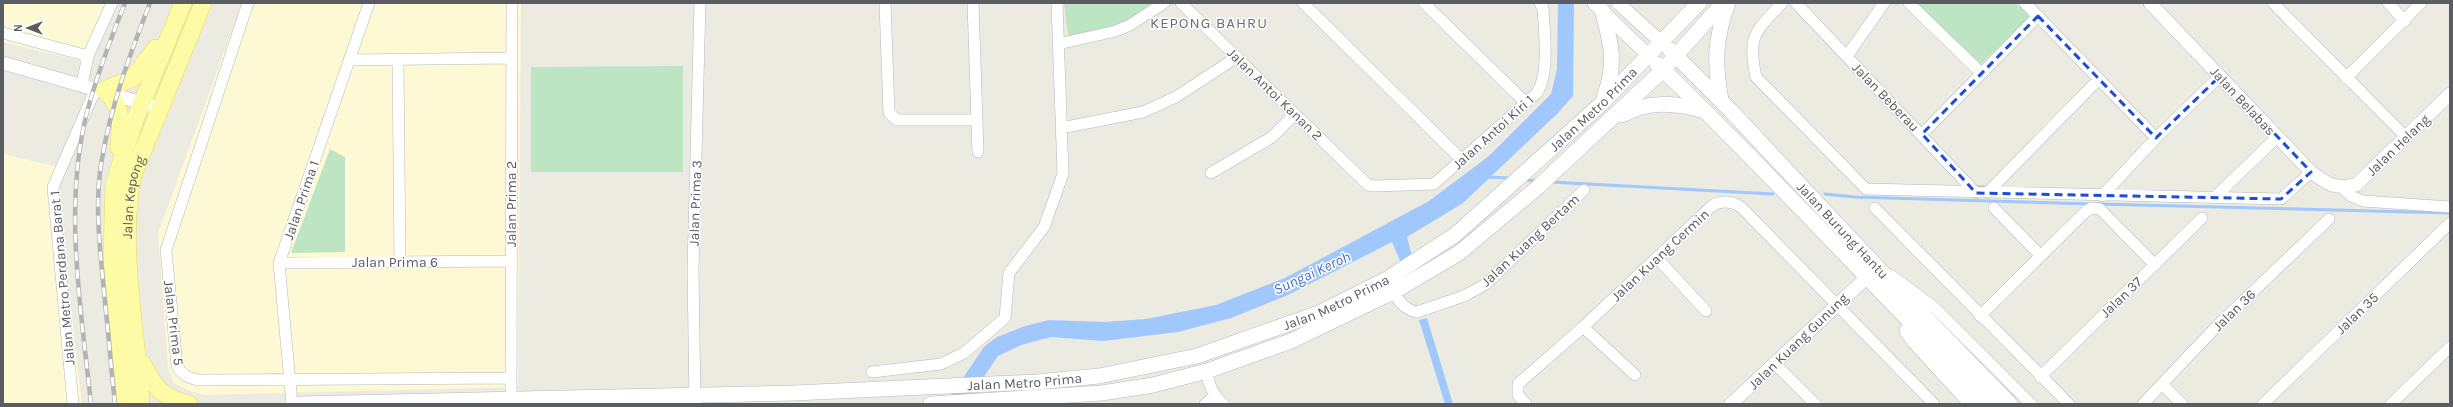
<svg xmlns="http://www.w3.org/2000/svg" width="2453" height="407" viewBox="0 0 2453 407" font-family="Karla,sans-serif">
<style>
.commercial{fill:#fdf9d5}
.green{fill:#bde4c3}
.water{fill:#a0c8fd}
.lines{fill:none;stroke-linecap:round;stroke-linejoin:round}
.stream{stroke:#a0c8fd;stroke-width:3}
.minor-casing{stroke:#b7b8bd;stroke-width:12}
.tertiary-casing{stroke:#b7b8bd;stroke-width:14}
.secondary-casing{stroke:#b7b9bf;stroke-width:16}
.primary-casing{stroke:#eed958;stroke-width:18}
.minor{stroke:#fff;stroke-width:11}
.tertiary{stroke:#fff;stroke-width:13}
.secondary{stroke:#fff;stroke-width:15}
.primary{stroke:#fdfba5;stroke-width:17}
.rail-casing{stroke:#b2b3b3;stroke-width:4.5}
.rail{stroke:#fff;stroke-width:3;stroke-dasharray:9;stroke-linecap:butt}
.marked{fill:none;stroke:#1d4ed8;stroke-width:3;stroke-dasharray:8 5;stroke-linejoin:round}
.labels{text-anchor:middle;stroke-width:3;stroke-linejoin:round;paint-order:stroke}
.street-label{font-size:14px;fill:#5a5c62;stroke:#fff}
.neighbourhood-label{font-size:15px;letter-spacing:1px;fill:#6b6e74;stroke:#fff}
.water-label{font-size:15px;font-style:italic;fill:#446fbf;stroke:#fff}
</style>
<rect width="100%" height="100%" fill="#ecebe1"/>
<path class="commercial" d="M3,3h111l-25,60 -86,-21z
M242,3h279l-3,384 -314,8 -14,-4 -16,-8 -6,-15 -10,-135z
M3,154l64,15 -10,19 25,216h-79z"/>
<path class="green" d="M1064,3h100l-34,22 -61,16z
M1916,3h100l14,14 -49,47z
M683,66v106h-152v-105z
M330,149l15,8v95l-54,1z"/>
<path class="water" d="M1558,3h16l-1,93 -16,18 -94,89 -56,34 5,19 -11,7 -9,-21 -104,53 -57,23 -53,14 -75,9 -52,-4 -30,8 -23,11 -33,48h-20l39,-57 13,-10 28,-11 24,-6 55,2 42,-3 70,-14 69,-27 144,-77 60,-45 62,-62 6,-25z
M1427,318l26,86h-8l-26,-84z"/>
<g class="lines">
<path class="stream" d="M1487,177l23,1
M1525,180l13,1
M1551,182l222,12
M1825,194l30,3 237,7
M2098,204l352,9"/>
<g class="minor-casing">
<path id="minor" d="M248,3l-82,247 11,116c6,10 12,12 22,14l312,-2
M885,3l4,110 8,7h80
M973,3l5,149
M1181,3l187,182 7,1 59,-2 103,-91c13,-20 7,-63 6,-85l-3,-5
M1303,3l159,157
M1424,3l101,99
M1782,3c-27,29 -35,33 -26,74l110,112 415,10 30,-27
M1796,3l180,190
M1909,3l72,70
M2025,3l131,135
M2273,3l134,135
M2388,3l17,18
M3,33l85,23
M1058,44l58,-13 14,-6 34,-22
M1847,56l37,-53
M398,59l2,203
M349,60l162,-2
M2346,78l75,-75
M82,84l6,-28 24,-53
M1061,128l82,-16 33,-15 61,-40
M1922,134l116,-118
M1211,173l61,-36 23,-23
M2342,187l9,9 12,5 87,6
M1987,193l112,-114
M2102,196l54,-58 64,-62
M2214,198l63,-61
M1875,208l194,196
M1994,208l46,47
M1657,258l49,53
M279,263l232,-2
M1892,276l43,32 96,96
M1393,292c7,10 12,18 24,20l47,-16 22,-12 98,-94
M1980,316l106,-105 6,-3 8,1 55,56
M1583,327l52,48
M1774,363l41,41
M1207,371c1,14 6,23 16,33
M872,372l69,-8 23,-11 41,-35 4,-45 35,-46 19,-53 -6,-171
M2040,377l162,-159
M2162,384l20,20
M73,404l-20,-217 43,-99
M292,404l-13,-141 90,-260
M511,404l1,-401
M695,404l-2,-134 7,-267
M1205,404l10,-8
M1526,404l-8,-9v-11l65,-57 130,-122c10,-5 19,-4 28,2l193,197
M2143,404l73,-77 113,-108
M2263,404l187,-181
M2391,404l59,-57"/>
</g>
<g class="tertiary-casing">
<path id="tertiary" d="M1594,3l55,53
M1618,3l44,40
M2150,3l161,169c18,13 23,17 45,13l94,-91
M3,63l157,45
M1731,404l135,-126"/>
</g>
<g class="secondary-casing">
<g id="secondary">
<path d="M1602,10c9,32 15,55 2,87"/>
<path id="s1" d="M1670,50l61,61 165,176 114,117"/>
<path d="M1657,64c115,110 221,228 334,340"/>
<path d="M1721,100c-7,-37 -6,-62 7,-97"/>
<path d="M1622,115c28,-15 53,-12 83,-4"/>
<path d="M1907,331l7,10 58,63"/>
<path id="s2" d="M300,404l494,-11 243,-11 62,-6 98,-20 122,-43 68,-34 68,-44 146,-131 98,-101"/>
<path d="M931,404l171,-11 51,-8 54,-14 84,-30 102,-49 66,-39 79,-66 125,-117 60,-67"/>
</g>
</g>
<g class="primary-casing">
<g id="primary">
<path d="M119,148c1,-25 6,-40 -15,-58l29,-12 23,-30"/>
<path d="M142,363c12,24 19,34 47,41"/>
<path d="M126,404l-14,-145 2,-75 22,-67 47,-114"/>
<path id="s3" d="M141,404c-4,-72 -23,-159 -8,-229l70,-172"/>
</g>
</g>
<use href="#minor" class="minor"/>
<use href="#tertiary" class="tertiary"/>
<use href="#secondary" class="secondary"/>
<use href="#primary" class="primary"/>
<g class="rail-casing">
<path id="rail" d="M91,404c-10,-96 -28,-197 -4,-292 10,-37 24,-74 38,-109
M115,404c-4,-37 -7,-74 -11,-112 -4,-44 -10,-89 -2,-133 9,-54 28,-105 48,-156"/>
</g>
<use href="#rail" class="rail"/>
</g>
<path class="marked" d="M2038,16l118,122 64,-62 91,96 -30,27 -305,-6 -54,-59z"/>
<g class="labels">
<g class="street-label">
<text transform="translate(1275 94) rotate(44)" y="5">Jalan Antoi Kanan 2</text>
<text transform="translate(1886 97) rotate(46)" y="5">Jalan Beberau</text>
<text transform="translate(2243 101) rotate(47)" y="5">Jalan Belabas</text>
<text dy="5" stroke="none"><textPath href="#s2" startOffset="1373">Jalan Metro Prima</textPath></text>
<text transform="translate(1493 132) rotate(-42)" y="5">Jalan Antoi Kiri 1</text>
<text transform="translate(2398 145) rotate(-44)" y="5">Jalan Helang</text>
<text dy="5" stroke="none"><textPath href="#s3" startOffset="208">Jalan Kepong</textPath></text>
<text transform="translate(301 200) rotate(-71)" y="5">Jalan Prima 1</text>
<text transform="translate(695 203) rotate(-88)" y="5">Jalan Prima 3</text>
<text transform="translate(511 204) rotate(-90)" y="5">Jalan Prima 2</text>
<text dy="5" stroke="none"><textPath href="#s1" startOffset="250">Jalan Burung Hantu</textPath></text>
<text transform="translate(1530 240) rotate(-43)" y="5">Jalan Kuang Bertam</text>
<text transform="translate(1660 255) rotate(-43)" y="5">Jalan Kuang Cermin</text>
<text x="395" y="267">Jalan Prima 6</text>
<text transform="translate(62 278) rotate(-95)" y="5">Jalan Metro Perdana Barat 1</text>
<text transform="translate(2121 297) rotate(-44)" y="5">Jalan 37</text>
<text dy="5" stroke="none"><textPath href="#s2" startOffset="1049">Jalan Metro Prima</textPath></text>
<text transform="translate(2234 310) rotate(-44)" y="5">Jalan 36</text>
<text transform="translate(2357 313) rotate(-44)" y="5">Jalan 35</text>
<text transform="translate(174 323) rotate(83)" y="5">Jalan Prima 5</text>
<text transform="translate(1798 341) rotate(-44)" y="5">Jalan Kuang Gunung</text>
<text dy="5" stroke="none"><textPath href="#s2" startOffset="725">Jalan Metro Prima</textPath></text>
</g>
<g class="neighbourhood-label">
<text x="1209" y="28">KEPONG BAHRU</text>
</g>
<g class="water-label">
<text transform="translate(1312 273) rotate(-25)" y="5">Sungai Keroh</text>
</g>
</g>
<rect width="2453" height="407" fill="none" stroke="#5a5c62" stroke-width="8"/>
<g transform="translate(28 28) rotate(270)" stroke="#ffffff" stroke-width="3" paint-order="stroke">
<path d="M0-3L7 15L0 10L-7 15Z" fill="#5a5c62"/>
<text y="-6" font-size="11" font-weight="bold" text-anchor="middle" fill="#5a5c62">N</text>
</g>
</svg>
